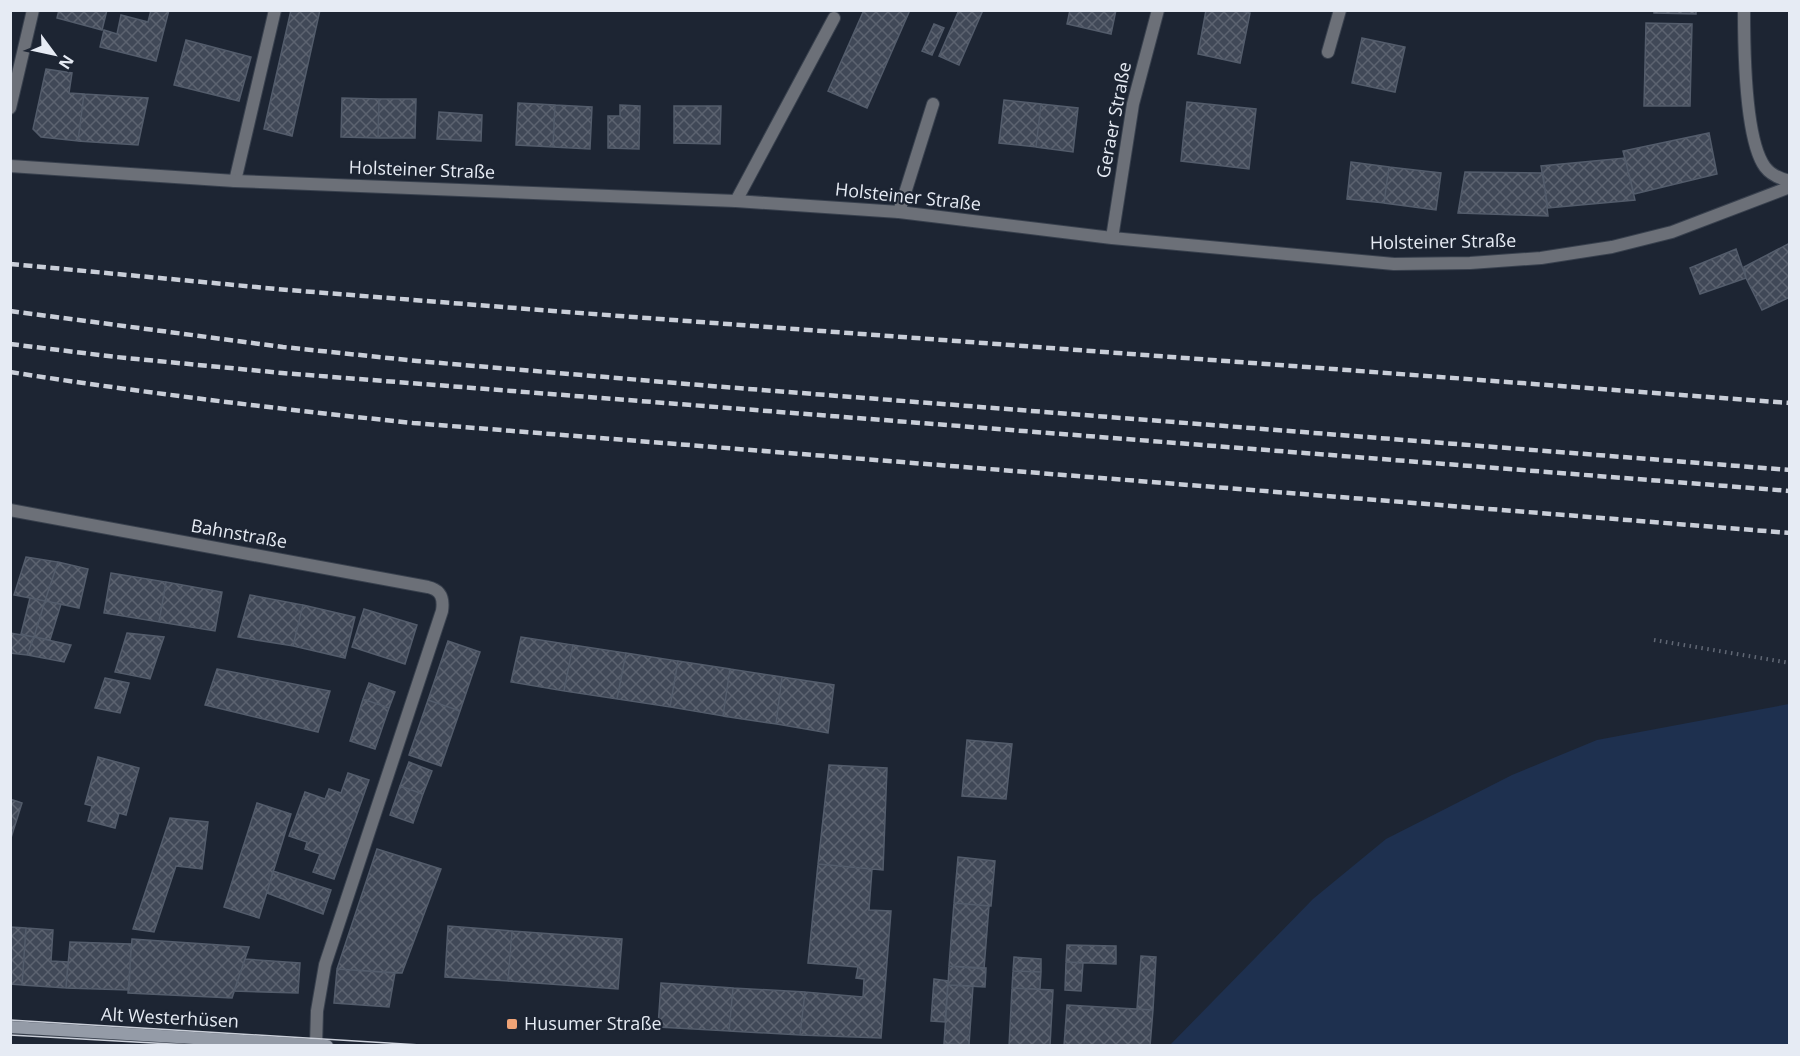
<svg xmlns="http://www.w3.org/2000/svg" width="1800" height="1056" viewBox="0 0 1800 1056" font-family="'Open Sans',sans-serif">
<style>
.grass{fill:#1e304f}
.building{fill:url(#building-cross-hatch);stroke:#535c6b;stroke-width:1.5}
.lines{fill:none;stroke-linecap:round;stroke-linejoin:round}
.service-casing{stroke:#39414e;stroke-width:14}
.minor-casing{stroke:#39414e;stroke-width:14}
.secondary-casing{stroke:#39414e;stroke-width:14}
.path{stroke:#606774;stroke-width:4;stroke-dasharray:1.5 4.5;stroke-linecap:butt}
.service{stroke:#6c7078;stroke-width:12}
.minor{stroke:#6c7078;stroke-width:12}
.secondary{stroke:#949ba7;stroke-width:12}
.tram{stroke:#c9ced8;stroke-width:1.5}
.rail{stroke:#c9ced8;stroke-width:4.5;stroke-dasharray:9 4.5;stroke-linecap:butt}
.poi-dot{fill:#efa376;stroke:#1d2533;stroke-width:2}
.labels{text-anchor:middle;stroke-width:4.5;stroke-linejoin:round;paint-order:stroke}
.street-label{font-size:18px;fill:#e6ebf4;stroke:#1d2533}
.poi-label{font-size:18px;fill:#e6ebf4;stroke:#1d2533;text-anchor:start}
</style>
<defs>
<pattern id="building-cross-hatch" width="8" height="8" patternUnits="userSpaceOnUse" patternTransform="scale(1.5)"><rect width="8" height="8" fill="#404857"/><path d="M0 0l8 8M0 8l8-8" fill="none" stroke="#5c6370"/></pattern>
</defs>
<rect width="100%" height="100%" fill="#1d2533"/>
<path class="grass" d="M1789,704v341h-619l143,-146 73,-60 126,-64 85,-35z"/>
<path class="building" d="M59,10h48l-5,20 -45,-12z
M151,10h18l-13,51 -56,-14 4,-17 13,4 4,-19 27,7z
M291,10h29l-28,126 -28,-7z
M864,10h46l-43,98 -39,-17z
M959,10h24l-24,55 -20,-9z
M1070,10h46l-5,24 -44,-10z
M1206,10h31l13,3 -10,50 -42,-9z
M1654,10h42v4l-42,-1z
M1646,23l46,1 -2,82h-46z
M934,24l10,4 -12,27 -10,-4z
M1362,38l43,9 -10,45 -43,-9z
M186,40l65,17 -12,44 -65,-16z
M46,69l26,4 -3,20 15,1 -6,47 -37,-4 -8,-8z
M84,94l64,4 -10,47 -60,-4z
M342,98l37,1 -1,39 -37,-1z
M379,99h37l-1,39h-37z
M1004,100l37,4 -5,43 -37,-4z
M1187,102l69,7 -7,60 -68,-8z
M518,103l37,2 -2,42 -37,-2z
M1041,104l37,4 -5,44 -37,-5z
M555,105l37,2 -2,42 -37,-2z
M620,105l20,1 -1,43 -31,-1v-32h12z
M674,106h47l-1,38 -46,-1z
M439,112l43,3 -1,26 -44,-2z
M1709,133l8,41 -83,20 -11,-43z
M1625,158l10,42 -87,8 -7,-42z
M1351,162l38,5 -5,36 -37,-4z
M1389,167l52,6 -5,37 -52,-7z
M1465,172l78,1 5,43 -90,-3z
M1790,243v54l-28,13 -16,-32 -2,-11z
M1736,249l10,29 -46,16 -10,-26z
M26,557l32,5 -13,39 -31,-6z
M58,562l30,7 -9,39 -34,-7z
M111,573l55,9 -7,40 -55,-9z
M166,582l56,10 -7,39 -56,-9z
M250,595l53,10 -10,41 -55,-9z
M30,598l15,3 -11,36 -13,-3z
M45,601l16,3 -11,36 -16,-3z
M303,605l52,12 -10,41 -52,-12z
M364,609l53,16 -12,39 -53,-17z
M10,633l24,4 -7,18 -17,-2z
M127,633l37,4 -14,42 -35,-7z
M34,637l37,8 -7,17 -37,-7z
M521,637l52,8 -9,46 -53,-9z
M448,641l32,11 -20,59 -32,-11z
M573,645l53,8 -9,46 -53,-8z
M626,653l52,8 -8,46 -53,-8z
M678,661l52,8 -7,47 -53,-9z
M217,669l113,22 -12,41 -113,-27z
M730,669l52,8 -6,47 -53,-8z
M782,677l52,8 -6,48 -52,-9z
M105,678l24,5 -9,30 -25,-5z
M369,683l26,9 -6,16 -26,-9z
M363,699l26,9 -14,41 -25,-8z
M428,700l32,11 -19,55 -32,-11z
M967,740l45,4 -6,55 -44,-3z
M98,757l41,11 -13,47 -7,-2 -4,15 -27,-7 4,-15 -7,-2z
M409,762l23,9 -9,23 -23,-8z
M829,765l58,3 -4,102 -65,-6z
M348,773l21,7 -35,99 -21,-7 7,-18 -15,-5 2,-7 -18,-6 16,-44 20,7 4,-10 12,4z
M400,786l23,8 -10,29 -23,-8z
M10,799l12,4 -12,38z
M257,803l34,11 -32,104 -35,-11z
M170,818l38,4 -6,47 -26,-3 -22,66 -21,-3z
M377,849l64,20 -39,104 -65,-4z
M958,857l37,4 -4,45 -37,-3z
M818,864l54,5 -3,41 22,1 -10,127 -81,-3 5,-43 58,5 1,-18 -8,-1 2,-11 -50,-4z
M273,871l58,19 -8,24 -56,-21z
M954,903l35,3 -5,63 -35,-3z
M448,926l64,5 -4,50 -63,-4z
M10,927l16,1 -4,57 -12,-1z
M26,928l27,2 -2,31 17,1 -2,26 -44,-3z
M512,931l110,8 -4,50 -110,-8z
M132,939l117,8 -17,51 -104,-5z
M70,942l61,2 -2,46 -63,-2z
M1067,945l49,1v18l-50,-2z
M1141,956l15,1 -3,53 -16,-1z
M1014,957l27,2v13l-28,-1z
M245,959l55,4 -2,30 -64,-2z
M1066,962l17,1 -2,28 -16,-1z
M949,966l37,2 -1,19 -37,-2z
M337,969l58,4 -6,34 -55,-4z
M1013,971l28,1 -1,17 -28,-1z
M934,979l14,2 -3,41 -14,-1z
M661,983l72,5 -4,43 -71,-4z
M948,985l25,1 -4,59 -25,-1z
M733,988l72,4 -5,43 -71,-4z
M1012,988l41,2 -3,56h-41z
M1067,1005l86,5 -3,36h-86z"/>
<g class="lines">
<g class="service-casing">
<path id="service" d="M1328,52l12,-42
M235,181l40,-171
M736,201l98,-183
M899,212l34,-108"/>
</g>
<g class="minor-casing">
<path id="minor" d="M1744,10c0,36 1,130 21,157 6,8 16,12 25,14
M10,108l23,-98
M10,166l225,15 501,20 163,11 213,26 282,26 76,-1 71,-5 71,-11 60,-15 118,-45
M1112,238l21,-134 25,-94
M10,510l418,77c13,3 16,11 14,24l-117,354 -8,46 -1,34"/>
</g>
<g class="secondary-casing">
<path id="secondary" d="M10,1027l317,19"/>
</g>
<path class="path" d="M1654,640l136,23"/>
<use href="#service" class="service"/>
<use href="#minor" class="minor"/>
<use href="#secondary" class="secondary"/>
<path class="tram" d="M10,1020l427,26
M10,1035l197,11"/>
<path class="rail" d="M10,264l278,26 265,21 1237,92
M10,311l273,36 134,14 294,25 1079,84
M10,344l106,13 166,16 1508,118
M10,372c134,21 269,37 403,51l1377,110"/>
</g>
<rect class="poi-dot" x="506" y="1018" width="12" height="12" rx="3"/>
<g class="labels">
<g class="street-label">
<text transform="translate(1114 120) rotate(-79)" y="6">Geraer Straße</text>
<text transform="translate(422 170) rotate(2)" y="6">Holsteiner Straße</text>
<text transform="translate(908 197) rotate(6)" y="6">Holsteiner Straße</text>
<text transform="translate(1443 242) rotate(-1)" y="6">Holsteiner Straße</text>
<text transform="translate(239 534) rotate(10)" y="6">Bahnstraße</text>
<text transform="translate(170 1018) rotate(3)" y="6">Alt Westerhüsen</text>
</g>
<g class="poi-label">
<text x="524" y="1030">Husumer Straße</text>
</g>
</g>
<rect width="1800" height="1056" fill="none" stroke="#e6ebf4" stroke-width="24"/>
<g transform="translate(54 54) rotate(123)" stroke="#1d2533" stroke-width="4.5" paint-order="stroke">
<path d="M0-4.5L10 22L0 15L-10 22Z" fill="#e6ebf4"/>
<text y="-9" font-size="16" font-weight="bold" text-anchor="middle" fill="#e6ebf4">N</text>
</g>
</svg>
